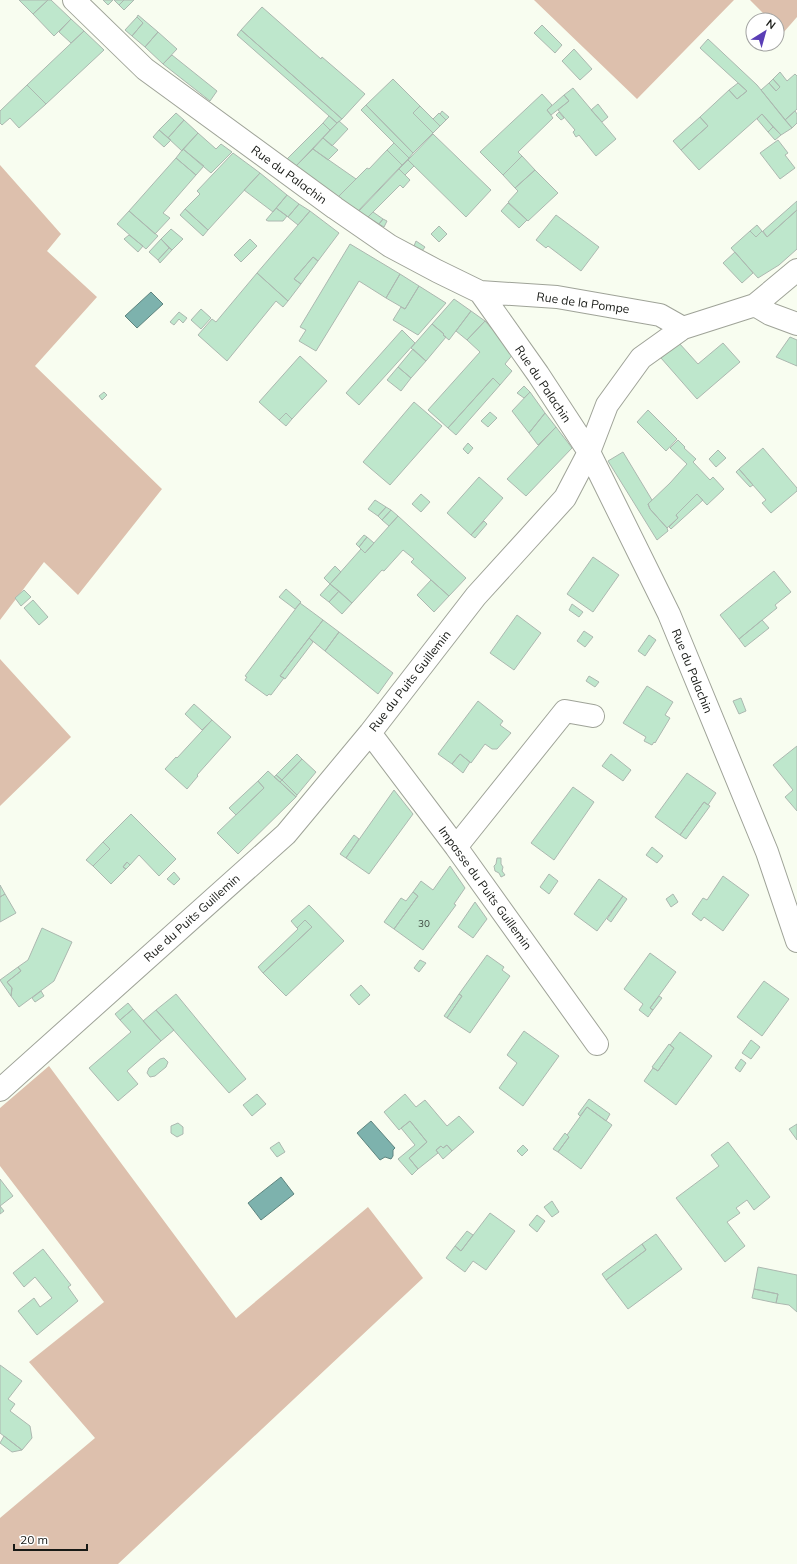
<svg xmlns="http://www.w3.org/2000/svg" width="797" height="1564" viewBox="0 0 797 1564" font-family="Mulish,sans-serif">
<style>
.green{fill:#ddc0ad}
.water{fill:#7db2ad;stroke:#5e847f}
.building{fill:#bee7cc;stroke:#acb8b0}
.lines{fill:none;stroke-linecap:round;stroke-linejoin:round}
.minor-casing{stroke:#9fa398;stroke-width:24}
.minor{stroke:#fff;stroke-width:22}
.labels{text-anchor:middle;stroke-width:3.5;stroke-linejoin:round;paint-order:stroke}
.number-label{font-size:10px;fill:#414c43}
.street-label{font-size:12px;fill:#171915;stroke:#fff}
</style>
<rect width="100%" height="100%" fill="#f8fdf0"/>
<path class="green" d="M534,0h200l-97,99z
M750,0h47v17l-14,16 -6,-7v-6h-7z
M0,165l61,69 -14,17 50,46 -62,69 127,123 -84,106 -34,-33 -44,58z
M0,659l71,78 -71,69z
M49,1066l187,252 132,-111 55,71 -305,286h-118v-46l95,-80 -66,-76 75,-60 -104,-136v-58z"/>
<path class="water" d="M151,292l12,12 -26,24 -12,-12z
M371,1121l24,27 -2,2v6l-2,3 -6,-2 -5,3 -23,-27z
M281,1177l13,17 -33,26 -13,-17z"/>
<path class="building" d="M19,0h29l-15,14z
M48,0h3l20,19 -17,17 -21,-22z
M103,0h10l-5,5z
M114,0h10l-5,5z
M124,0h10l-10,10 -5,-5z
M262,7l59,52 1,-2 43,37 -23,25 -101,-89z
M138,15l20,17 -13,15 -13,-11 11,-13 -6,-6z
M137,17l6,6 -11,13 -7,-6z
M71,19l13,12 -13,12 -12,-11z
M542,25l20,20 -7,8 -21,-20z
M241,30l82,72 19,17 -5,4 -100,-88z
M84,31l20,19 -58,54 -19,-19z
M158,32l19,17 -14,15 -18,-17z
M708,39l49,46 35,43 -11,7 -19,-21 -63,56 -18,-20 27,-24 -8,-9 29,-27 8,9 10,-8 -47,-43z
M574,49l18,20 -12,11 -18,-19z
M172,55l45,36 -7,10 -47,-37z
M780,72l7,9 8,-7 2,2v33l-12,11 -24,-30 8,-7 7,8 4,-4 -7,-8z
M393,79l27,27 -7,7 20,20 -20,20 -47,-48z
M773,79l7,8 -4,4 -7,-8z
M738,83l9,8 -10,8 -8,-9z
M27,85l19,19 -27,24 -9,-10 -8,7 -2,-2v-12z
M573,88l43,51 -20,17 -17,-21 -3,2 -3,-5 2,-2 -17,-20 11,-9 -5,-6z
M542,94l10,11 -5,5 6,8 -35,34 4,4 -19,19 -23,-23z
M564,95l5,6 -18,14 -4,-5z
M598,104l10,13 -6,5 -11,-12z
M366,105l47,48 -4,5 -48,-48z
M420,106l20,20 -7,7 -20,-20z
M442,111l7,6 -3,3 -6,-6z
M795,111l2,3v9l-5,5 -7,-8z
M559,112l5,6 -3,2 -5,-5z
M176,113l8,7 -16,18 -9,-8z
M439,113l7,7 -6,6 -7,-7z
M762,114l11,13 -5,5 -11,-13z
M329,116l8,7 -7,7 -7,-7z
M700,117l8,9 -27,24 -8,-9z
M184,120l14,13 -16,18 -14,-13z
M339,121l9,8 -16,17 -9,-8z
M323,123l7,7 -34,36 -9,-7z
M773,127l8,8 -6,5 -7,-8z
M159,130l12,10 -7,7 -11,-10z
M198,133l18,16 5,-5 11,8 -21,21 -28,-24z
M433,134l58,56 -25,27 -58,-57z
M323,138l15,12 -10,10 -15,-11z
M778,140l10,13 -3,2 10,13 -15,11 -20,-26z
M394,143l15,15 -7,7 -15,-15z
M183,149l21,17 -8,9 -20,-17z
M313,149l43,30 -18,18 -42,-31z
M387,150l15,15 -44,46 -20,-14 29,-29 2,1z
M233,153l27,20 -52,57 -23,-21 15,-15 -3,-3z
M522,156l13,14 -20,18 -12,-13z
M176,158l20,17 -33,38 7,5 -15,16 -26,-23z
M408,160l6,6 -9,9 -6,-6z
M399,169l11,11 -7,8 -3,-3 -33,33 -8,-7z
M535,170l23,23 -30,28 -20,-19 10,-11 -3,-3z
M260,173l27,22 -14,17 -29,-22z
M287,195l12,9 -11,13 -12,-9z
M797,201v9l-30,27 -4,-6z
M508,203l19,17 -8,8 -18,-17z
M299,204l11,7 -12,14 -10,-8z
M276,208l11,8 -4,5h-15l-2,-1z
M185,209l23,21 -5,6 -23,-21z
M797,210v39l-18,16 -21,13 -27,-30 19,-17 6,6 6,-6 5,6z
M129,211l29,25 -12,13 -29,-25z
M310,211l29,22 -21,28 -5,-4 -19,22 7,5 -13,17 -31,-28z
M373,212l10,7 -4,5 -11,-7z
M556,215l43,32 -18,24 -33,-25 -2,2 -10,-8z
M383,219l4,2 -3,6 -5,-3z
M757,225l5,6 -6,6 -6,-6z
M439,226l8,8 -8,8 -8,-8z
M171,229l12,10 -11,11 -11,-11z
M129,235l14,11 -5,6 -14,-13z
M161,239l8,9 -11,12 -9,-8z
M250,239l7,7 -16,16 -7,-7z
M416,241l9,6 -3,4 -8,-5z
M350,244l50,30 -14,24 -27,-17 -43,70 -17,-10 7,-11 -6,-3z
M169,248l3,2 -12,13 -2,-3z
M735,252l18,21 -11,10 -19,-20z
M313,257l5,4 -17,23 -7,-5z
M257,273l31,28 -5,6 -7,-6 -49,60 -29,-26 14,-16 4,3z
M400,274l19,12 -14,23 -19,-11z
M419,286l27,17 -28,32 -25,-15 8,-13 4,2z
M454,299l17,12 -22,29 -6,-5 1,-1 -12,-10z
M201,309l10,9 -10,11 -10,-9z
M471,311l14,10 -18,19 -11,-9z
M179,312l8,6 -4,5 -4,-4 -5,6 -4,-3z
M485,321l29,32 -9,11 7,7 -12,14 -7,-7 -45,50 -20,-18 52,-58 -13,-12z
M432,324l12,10 -1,1 3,2 -20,24 -15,-13z
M402,330l13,13 -56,62 -13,-12z
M790,337l7,3v26l-21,-9z
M679,343l19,21 25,-21 17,19 -43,37 -36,-41z
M413,349l13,12 -15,17 -13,-11z
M300,356l27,25 -35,38 -6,-6 -7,7 -20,-18z
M398,367l13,11 -10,13 -14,-11z
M493,378l7,7 -44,50 -8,-7z
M524,386l6,6 -6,6 -7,-5z
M104,392l3,3 -5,5 -3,-4z
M530,392l15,21 -16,20 -17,-22z
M414,402l28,24 -52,59 -27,-23z
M648,410l29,29 -11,12 -29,-29z
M490,412l7,6 -9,9 -7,-6z
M286,413l6,6 -6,7 -7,-6z
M545,413l11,14 -18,18 -9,-12z
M556,427l16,21 -46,48 -19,-17z
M678,440l7,7 -1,1 12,11 -3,3 17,18 3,-3 11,12 -17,16 -10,-11 -21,21 2,3 -11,10 -17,-19 -2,-5 22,-21 17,-19 -17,-16z
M468,443l5,5 -5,6 -5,-5z
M763,448l34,40v3l-26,22 -9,-10 4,-3 -27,-31z
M718,450l8,8 -10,9 -7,-8z
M623,452l29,48 -4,4 2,5 17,19 1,3 -11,9 -49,-79z
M739,469l14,16 -3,2 -14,-15z
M479,477l24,21 -32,37 -24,-22z
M421,494l9,8 -9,10 -9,-8z
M697,494l6,6 -32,29 -2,-2 9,-9 -2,-3z
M375,500l11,7 -8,9 -10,-7z
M386,507l5,3 -9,10 -4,-4z
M391,510l7,6 -9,10 -7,-6z
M398,516l68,62 -17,18 -38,-34 3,-3 -11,-9 -19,21 -2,-1 -30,33 -22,-19 31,-35 4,4z
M484,521l3,3 -12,14 -4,-3z
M364,535l3,2 -8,10 -3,-3z
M367,537l7,6 -9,10 -6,-6z
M593,557l26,18 -26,37 -26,-18z
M335,566l6,6 -11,12 -6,-6z
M774,571l17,21 -16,13 2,3 -38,31 -19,-24z
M431,580l18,16 -15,16 -17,-17z
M330,584l9,7 -10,11 -9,-7z
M286,589l15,13 -6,7 -16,-12z
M24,590l7,7 -10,9 -6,-8z
M339,591l13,12 -10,11 -13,-12z
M33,600l15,17 -9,8 -15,-17z
M300,603l23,17 -43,56 4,2 -13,17 -2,-1 -2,2 -22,-16 2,-3 -2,-1z
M572,604l11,8 -4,5 -10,-7z
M517,615l24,18 -27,37 -24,-17z
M323,620l16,12 -14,19 -16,-13z
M762,620l7,8 -24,19 -6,-8z
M584,631l9,6 -8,10 -8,-6z
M339,632l54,41 -15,21 -53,-43z
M649,635l7,5 -11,16 -7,-5z
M309,638l4,4 -28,37 -5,-3z
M589,676l10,6 -4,5 -9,-6z
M647,686l26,16 -8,13 5,3 -15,25 -1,-1 -2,3 -8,-4 2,-4 -23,-14z
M741,698l5,13 -7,3 -6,-13z
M478,701l25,20 -3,4 11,8 -14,16h-5l-7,-5 -14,19 -11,-9 -8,10 -14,-10z
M194,704l18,16 -10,10 -17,-16z
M212,720l19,17 -34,38 1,1 -11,13 -22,-20 11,-12 1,1z
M797,746v65l-12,-14 8,-7 -20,-25z
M297,754l5,5 -20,21 -6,-5z
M460,754l10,8 -7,11 -11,-9z
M611,754l20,16 -8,11 -21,-15z
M302,759l14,13 -19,23 -15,-15z
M268,771l28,26 -58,57 -21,-21 47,-45 -6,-7z
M687,773l29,20 -8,12 -4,-3 -24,33 -25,-18z
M276,775l6,5 -2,2 -6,-5z
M282,780l15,15 -1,2 -16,-15z
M258,781l6,7 -28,27 -7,-7z
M573,787l21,15 -40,58 -23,-17z
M394,790l19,24 -44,60 -23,-16z
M704,802l6,4 -24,33 -6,-4z
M131,814l45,45 -17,17 -20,-21 -9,10 -3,-3 -4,5 3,2 -15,15 -18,-18 17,-17 -7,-7z
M354,835l5,4 -13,19 -6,-4z
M103,842l7,7 -17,17 -7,-6z
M652,847l11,9 -6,7 -11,-8z
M497,858h4v6l2,3 -1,4 3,4 -4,2 -2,-4 -4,-2 -1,-5 2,-2z
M127,862l3,3 -4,4 -3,-2z
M450,866l15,22 -11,16 2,1 -33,45 -29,-21 24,-33 -5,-4 8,-11 12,9z
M174,872l6,7 -6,6 -7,-6z
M549,874l9,7 -9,13 -9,-7z
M723,876l26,19 -26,36 -19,-14 -3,4 -9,-7 11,-16 4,2z
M599,879l24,17 -26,35 -23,-17z
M0,885l5,9 -5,3z
M413,892l5,4 -24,33 -10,-7 17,-24 5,3z
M5,894l11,19 -16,9v-25z
M673,894l5,8 -7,5 -5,-8z
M623,896l4,3 -16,23 -4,-3z
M475,902l12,17 -14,19 -15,-11z
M309,905l35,36 -58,55 -23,-23 49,-46 -7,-7 -8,8 -6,-7z
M305,920l7,7 -49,46 -5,-6 40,-38 -1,-1z
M42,928l30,14 -18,39 -35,26 -8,-11 1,-8 -5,-6 14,-11 -3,-4 10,-7z
M650,953l26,19 -26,36 3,2 -5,7 -9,-7 4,-6 -19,-15z
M487,955l17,12 -2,3 8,6 -40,57 -23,-15 15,-22 -3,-2z
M420,960l6,3 -7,9 -5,-4z
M18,967l3,4 -14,11 5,6 -1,8 -11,-16z
M764,981l25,18 -27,37 -25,-19z
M361,985l9,10 -11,10 -9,-10z
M41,991l3,5 -9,6 -3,-4z
M176,994l70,85 -17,14 -73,-83z
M459,994l3,2 -15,22 -3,-2z
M659,996l3,2 -9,12 -3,-2z
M128,1003l5,6 -13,11 -5,-6z
M133,1009l28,32 -34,30 11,13 -20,17 -29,-33 42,-36 -11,-12z
M156,1010l18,20 -13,11 -18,-20z
M524,1031l35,25 -36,50 -24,-18 18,-25 -10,-8z
M680,1032l32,24 -36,49 -32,-24 9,-13 5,3 16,-23 -4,-3z
M751,1040l9,7 -9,12 -9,-6z
M669,1044l5,4 -16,23 -6,-4z
M164,1058l4,4 -2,5 -11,9 -5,1 -3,-4 2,-5 11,-9z
M741,1059l5,4 -6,9 -5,-4z
M257,1094l9,10 -14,12 -9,-11z
M405,1094l11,13 9,-7 22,26 12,-10 15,16 -22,19 -5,-6 -4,3 -2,-2 -5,4 2,3 -20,16 -9,-11 18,-16 -17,-21 -11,9 -15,-18z
M589,1099l21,15 -4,7 -19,-14 -7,9 -2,-2z
M587,1107l25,18 -31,44 -23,-17 11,-15 -2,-2z
M410,1121l17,21 -18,16 9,11 -6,6 -14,-16 17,-14 -14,-17z
M178,1123l5,4v7l-6,3 -6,-4v-7z
M797,1124v16l-8,-11z
M565,1133l4,4 -11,15 -5,-3z
M279,1142l6,10 -8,5 -7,-9z
M728,1142l42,55 -16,13 -7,-10 -11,8 4,5 -13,9 18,24 -20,16 -49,-64 43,-32 -8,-11z
M447,1145l5,6 -9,8 -7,-9 5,-4 2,2z
M523,1145l5,5 -6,6 -5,-5z
M0,1179l13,17 -13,10z
M552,1201l7,11 -7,5 -8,-10z
M0,1206l4,5 -4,3z
M490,1213l25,18 -29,39 -13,-9 -8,11 -19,-14 9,-12 6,5z
M537,1215l8,6 -8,11 -8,-7z
M467,1231l6,4 -12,16 -6,-5z
M656,1234l26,35 -54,40 -22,-29 40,-30 -4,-6z
M642,1244l4,6 -40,30 -4,-6z
M43,1249l28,36 -3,2 10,14 -41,34 -19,-24 16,-13 6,9 12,-9 -17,-21 -11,10 -11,-14z
M758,1267l39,8v37l-8,-7 -13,-2 2,-9 -24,-5z
M754,1289l24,5 -2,9 -24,-5z
M0,1365l22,16 -14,18 7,5 -5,7 20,15 2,12 -10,12 -22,-17z
M4,1436l18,14 -10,2 -12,-9z"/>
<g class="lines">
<g class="minor-casing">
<path id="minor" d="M74,0l71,69 190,139 55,38 47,25 43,21 58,82 51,78 80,162 98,238 30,89
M480,292l77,5 103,18 23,13
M755,305l15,9 27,10
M370,733l86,114 141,197
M456,847l109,-136 28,5
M0,1090l286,-256 84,-101 106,-137 89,-98 24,-46 18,-47 34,-47 42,-30 72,-23 42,-35"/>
</g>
<use href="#minor" class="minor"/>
</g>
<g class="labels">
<g class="number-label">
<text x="424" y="927">30</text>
</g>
<g class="street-label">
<text transform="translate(289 175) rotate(36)" y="4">Rue du Palachin</text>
<text transform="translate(583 303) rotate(8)" y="4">Rue de la Pompe</text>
<text transform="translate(543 384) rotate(56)" y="4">Rue du Palachin</text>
<text transform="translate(692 671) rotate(68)" y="4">Rue du Palachin</text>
<text transform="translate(410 681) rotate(-52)" y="4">Rue du Puits Guillemin</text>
<text transform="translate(485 888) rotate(54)" y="4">Impasse du Puits Guillemin</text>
<text transform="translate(192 918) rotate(-42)" y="4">Rue du Puits Guillemin</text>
</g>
</g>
<g transform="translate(765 32) rotate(37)"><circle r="19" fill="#ffffff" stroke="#a2a3a1"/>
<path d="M0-3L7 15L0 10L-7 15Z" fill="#5a3eb6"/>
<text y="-6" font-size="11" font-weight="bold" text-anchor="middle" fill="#171915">N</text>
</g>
<path d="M14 1544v6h73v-6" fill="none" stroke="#171915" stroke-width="2"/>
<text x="20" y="1544" font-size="12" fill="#171915" stroke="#ffffff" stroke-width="3" paint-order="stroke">20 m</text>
</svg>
